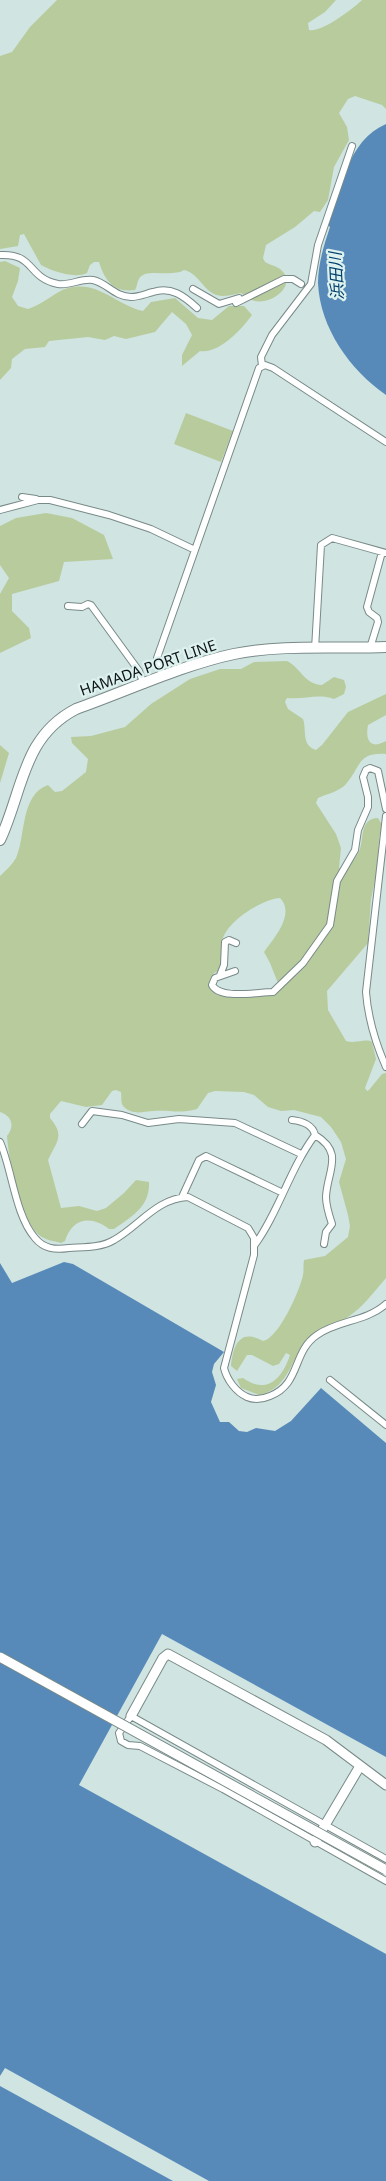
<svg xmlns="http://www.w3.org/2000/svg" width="386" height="2181" viewBox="0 0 386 2181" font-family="'Noto Sans','Noto Sans JP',sans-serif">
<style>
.green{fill:#b8cb9d;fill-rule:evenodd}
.water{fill:#578ab9}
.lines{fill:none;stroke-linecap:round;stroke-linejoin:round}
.street-casing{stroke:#788a88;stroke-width:8}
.secondary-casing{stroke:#788a88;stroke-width:11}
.primary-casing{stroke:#788a88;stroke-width:12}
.street{stroke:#fff;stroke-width:6}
.secondary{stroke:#fff;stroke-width:9}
.primary{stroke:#fff;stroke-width:10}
.secondary-bridge-casing{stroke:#788a88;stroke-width:11;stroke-linecap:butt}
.secondary-bridge{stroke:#fff;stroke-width:9}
.labels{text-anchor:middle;stroke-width:4.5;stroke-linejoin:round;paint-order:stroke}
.street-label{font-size:15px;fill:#0e1414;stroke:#ddf1ee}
.water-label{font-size:16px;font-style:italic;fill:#00406d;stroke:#ddf1ee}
</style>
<rect width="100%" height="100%" fill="#d0e4e1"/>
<path class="green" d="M57,0h279l-11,12 -17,11 1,7c12,3 44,-21 53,-30h24v109l-4,-4 -27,-9 -7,3 -9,14 8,14 2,13 -15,27 -6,33 -8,12 -6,-1 -19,16 -29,18 -3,13 2,4c5,3 11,4 15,7 19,15 -8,36 -25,32 -5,-1 -9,-5 -14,-8 -6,1 -13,3 -19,3 -18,-1 -22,-23 -38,-26 -12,8 -40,-3 -45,9 -2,3 -2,8 -4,11 -21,3 -30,-9 -36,-28h-5l-4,3 -3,8c-13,6 -35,-2 -46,-8l-17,-31 -4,1 -2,11 -18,3v-193l12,-4 18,-25z
M5,261l15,7 -2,13 -6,16 6,9 10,3c14,-4 28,-18 40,-21 30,-8 48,17 75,23l8,-9 24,-4 23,20 14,2 17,-14h15l8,9c-10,14 -33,39 -52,36l-18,15v-11l10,-20 -6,-11 -14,-12 -17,20 -29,7 -12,-3 -9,4 -17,-3 -39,4 -4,6 -20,2 -13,10 -1,9 -11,12v-118z
M186,413l47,18 -12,31 -47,-18z
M46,513l26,5 32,17 9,24 -49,3 -5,19 -47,13v17l17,17 2,10 -31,15v-59l9,-16 -9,-13v-39l16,-8z
M287,661c15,8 17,23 35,24l12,-8 10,3 2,7 -2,7 -10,5c-17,-6 -29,1 -47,-1l-2,4 3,7 15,10c4,12 -2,26 13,31l6,-5 26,-33 38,-18v21l-18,10c-3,15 2,25 18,16v13c-29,-2 -25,13 -40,30 -6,7 -19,10 -28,14l-2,5 20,31 5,14 -2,20h7c5,-5 11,-11 14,-19 4,-13 0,-30 18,-31l4,7 -3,13 -1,28 -7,33 -3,44 -41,48 1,19 18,31c10,3 20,-3 26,1l4,17 -11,29 2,3 2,-1 13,-16 4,-1v205c-12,14 -23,29 -38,39 -11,8 -27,9 -37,19 -21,20 -20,52 -52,59l-18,-7 -4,-9 6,-1c24,17 39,1 47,-23l-4,-2 -7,11 -6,2 -21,-11h-5l-10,16 -6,-5c2,-21 9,-38 32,-25 16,-3 37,-51 40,-66 1,-4 0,-10 1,-15l21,-4 23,-19 2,-11 -2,-11 -9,-33 7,-23 -5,-17 -10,-15 -10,-10 -27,-7 -13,1 -13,-4 -14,-12 -10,-3 -29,-1 -7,2 -11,16c-17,5 -27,1 -43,2 -11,0 -20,5 -30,-4 -4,-4 -2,-9 -3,-15l-5,-2 -4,1 -10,14 -16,2 -25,-6 -11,13v4c15,18 7,23 -2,42l13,48 18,-2 18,5 9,-3 18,-15 12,-13 13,2c1,25 -17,34 -35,47h-5c-18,-14 -37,-11 -44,12l-4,2c-7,-2 -16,-3 -22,-8 -20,-18 -30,-73 -32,-99 8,-10 5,-20 -7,-24v-236c6,-6 12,-11 16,-18 10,-22 4,-63 32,-73l7,7 7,-1 24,-19 2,-13 -16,-16 -1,-6 20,-1 34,-9 26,-23 39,-25 30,-10h21l13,-7zM280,898c16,16 -7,41 -16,54l6,11 8,20 -12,11c-8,0 -16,0 -24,1 -16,0 -27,7 -33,-12l5,-10 6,-3c2,-10 0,-19 2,-28 3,-20 40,-43 58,-44z
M0,745l9,8 -9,30z"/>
<path class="water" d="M386,124v271c-36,-25 -66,-67 -68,-112 0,-19 6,-38 12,-56l-2,-2c12,-35 20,-85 58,-101z
M64,1262l9,2 151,88 -10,12 -2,8 4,13 -5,17 9,20h9l10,9 8,1 9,-4 19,3 16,-10 30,-33 65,55v314l-224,-123 -83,151 307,169v227h-177l-204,-113 -5,8v-813l12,20z
M0,2086l173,95h-173z"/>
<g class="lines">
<g class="street-casing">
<path id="street" d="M0,255c35,-2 27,23 58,29 12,2 23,-6 35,-4 14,3 22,17 38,17 8,0 14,-3 22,-5 18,-6 31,4 44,16
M193,289l26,15 20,-6
M236,303l48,-24h9l8,5
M262,366l-1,-9 11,-22 39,-51 7,-39 34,-99
M22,497l14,2
M0,510l38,-10h12l59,15 42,14 44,21
M68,606l14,1 6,-3 3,1 48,66 5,14
M370,648l8,-26 -1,-4 -8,-6 -2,-5 15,-55
M315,649l6,-104 11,-7 54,15
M163,677l-6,-19 102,-290 6,-3 8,3 113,74
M386,816l-20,176c2,26 9,50 20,75
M235,971l-20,7 -3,7c8,15 45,7 61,7l30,-29 27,-38 7,-44 18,-31 3,-20 10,-23v-10l-5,-20 3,-7 4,-2 8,3 8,38
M220,975l4,-10 1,-23 4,-2 7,3
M292,1120c10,1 21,5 23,15
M82,1124l10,-13 30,4 26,8 31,-4 56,4 66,31
M0,1142c12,27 15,73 35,96 9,11 20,12 34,10 14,-1 32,0 45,-8 24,-13 43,-42 74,-43l60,31 6,10v17l-30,113c3,12 12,24 23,29 7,3 16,2 23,-1 31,-12 22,-44 47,-61 21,-15 49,-13 69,-31
M182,1197l17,-37 7,-4 77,37
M254,1246c25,-34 35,-76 61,-111 30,18 12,36 11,62 0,9 3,18 6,27l-6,8 -2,12
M330,1380l56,45
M386,1859l-255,-143 -12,17 2,8 7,4 12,1 83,43 163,92"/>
</g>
<g class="secondary-casing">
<path id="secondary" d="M131,1716l32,-58 5,-4 158,86 60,45
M315,1842l45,-76"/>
</g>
<g class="primary-casing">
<path id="primary" d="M0,840c23,-49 22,-103 76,-131 51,-18 106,-44 158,-55 49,-10 102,-5 152,-7"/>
</g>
<use href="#street" class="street"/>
<use href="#secondary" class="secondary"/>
<use href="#primary" class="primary"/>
<g class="secondary-bridge-casing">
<path id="secondary-bridge" d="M0,1657l386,213"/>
</g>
<use href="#secondary-bridge" class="secondary-bridge"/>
</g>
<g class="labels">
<g class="street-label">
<text transform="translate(148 668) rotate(-19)" y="5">HAMADA PORT LINE</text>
</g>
<g class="water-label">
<text transform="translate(336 276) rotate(-93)" y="6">浜田川</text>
</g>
</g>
</svg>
